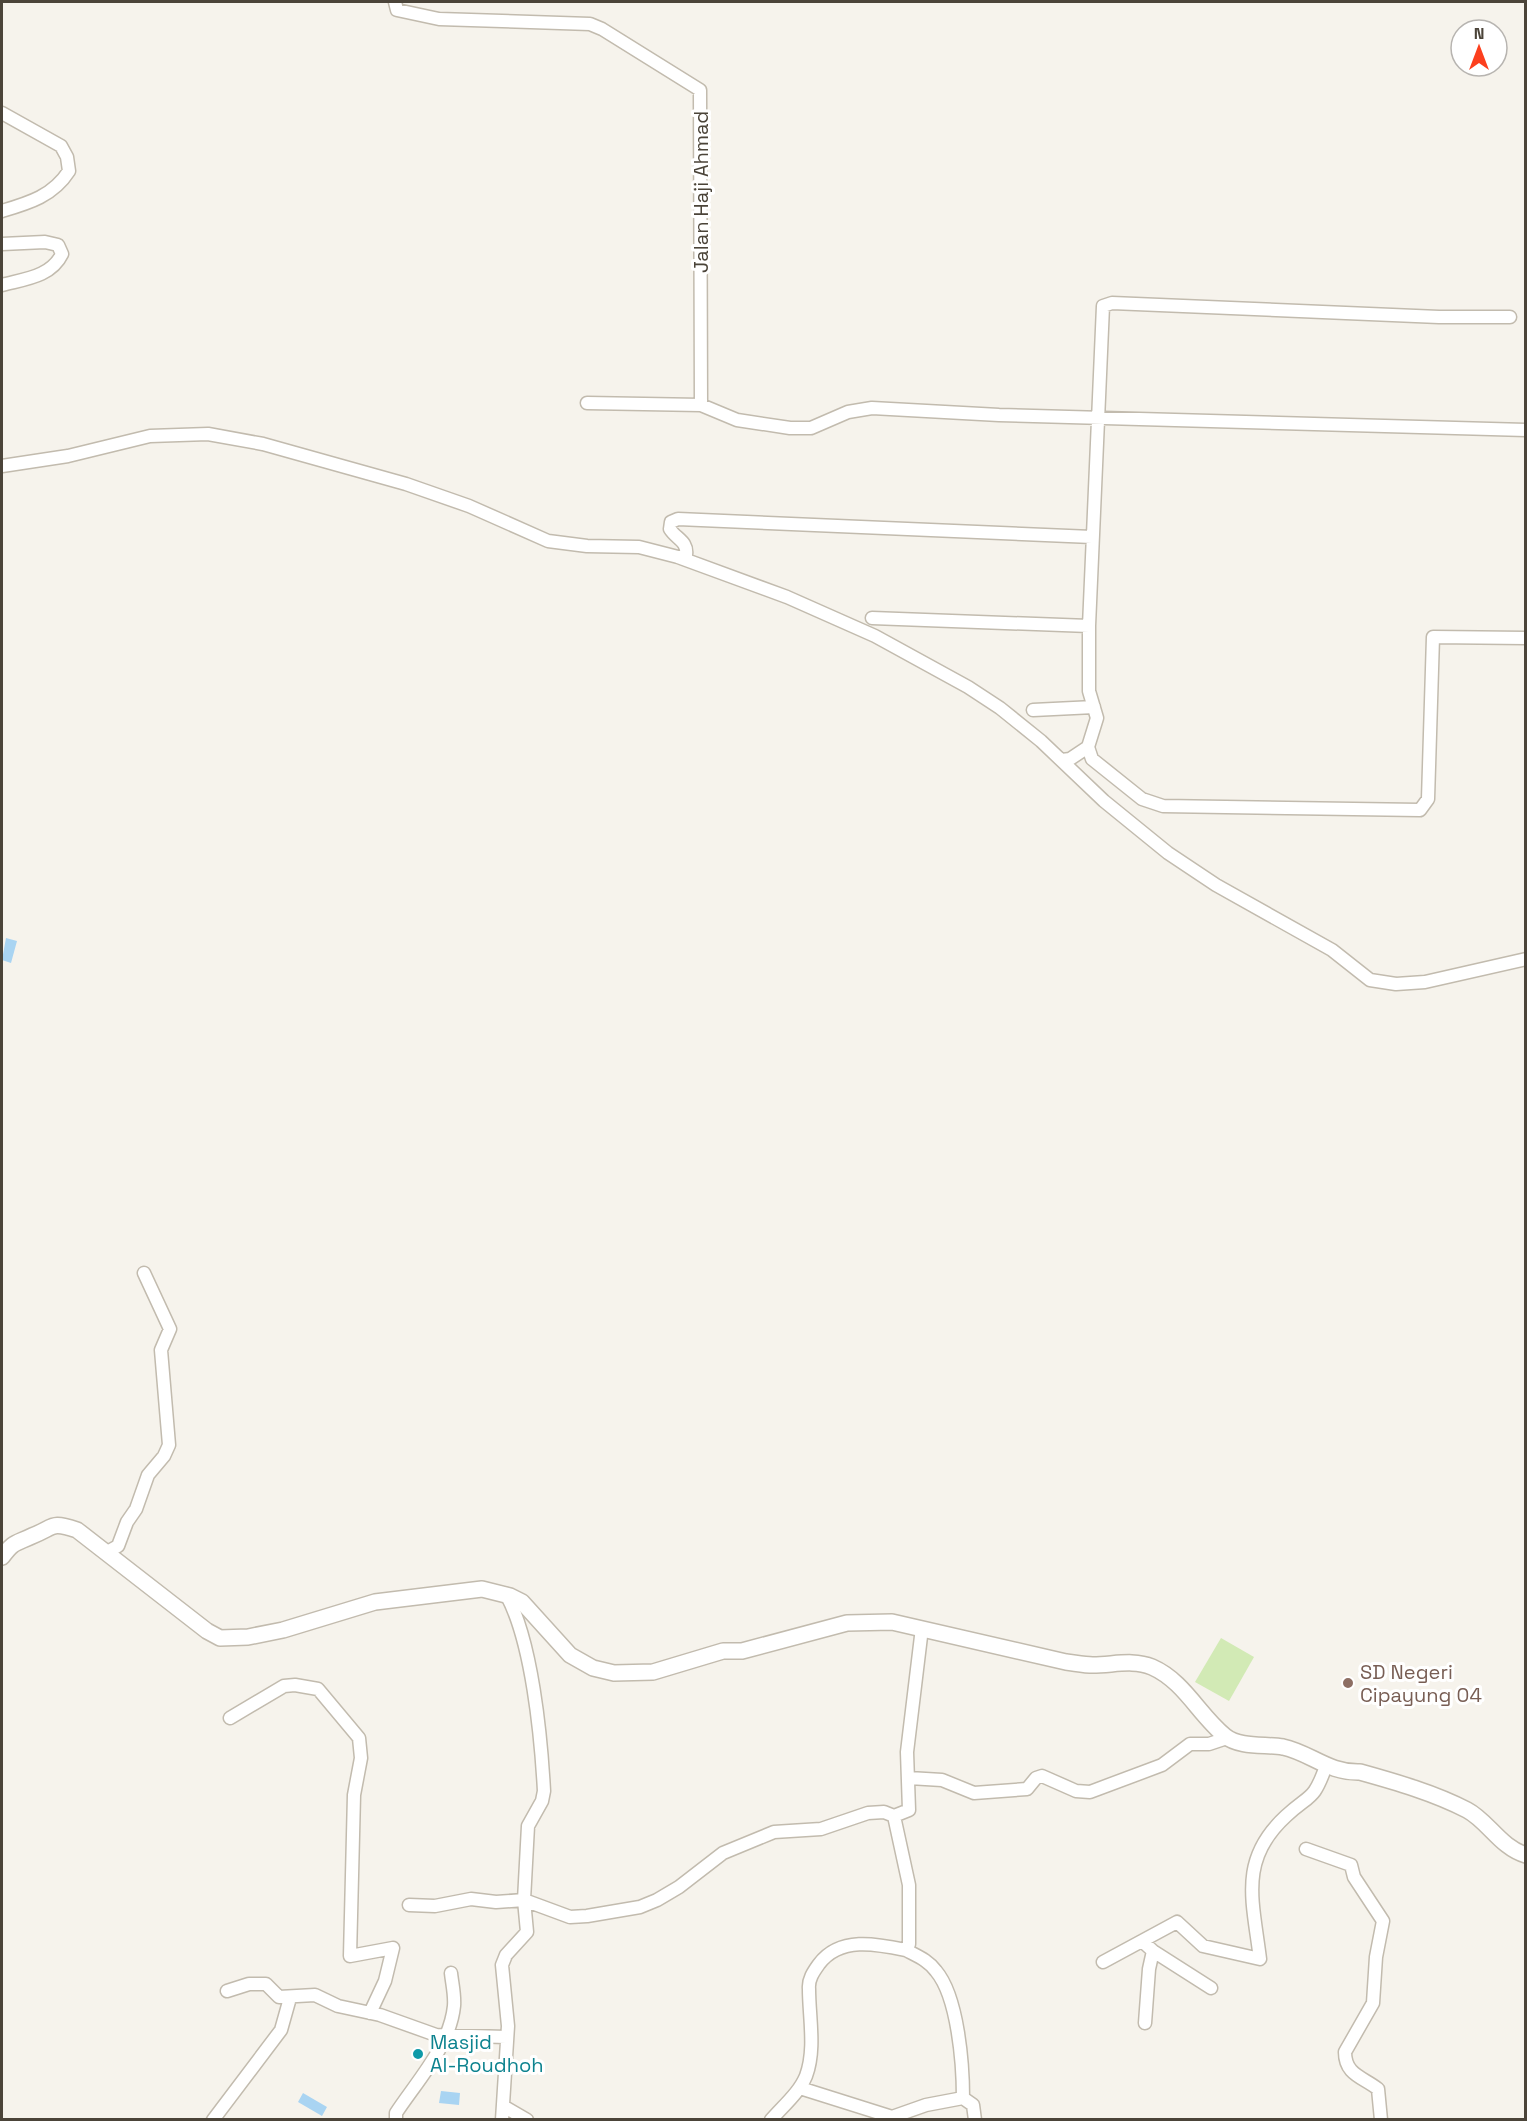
<svg xmlns="http://www.w3.org/2000/svg" width="1527" height="2121" viewBox="0 0 1527 2121" font-family="'Space Grotesk',sans-serif">
<style>
.green{fill:#d2eab5}
.water{fill:#a9d4f2}
.lines{fill:none;stroke-linecap:round;stroke-linejoin:round}
.minor-casing{stroke:#c2bbae;stroke-width:15}
.tertiary-casing{stroke:#c2bbae;stroke-width:18}
.minor{stroke:#fff;stroke-width:12}
.tertiary{stroke:#fff;stroke-width:15}
.education-dot{fill:#8d6e63;stroke:#fff;stroke-width:2}
.culture-dot{fill:#0f9aa8;stroke:#fff;stroke-width:2}
.labels{text-anchor:middle;stroke-width:6;stroke-linejoin:round;paint-order:stroke}
.street-label{font-size:20px;fill:#4b4439;stroke:#fff}
.education-label{font-size:20px;fill:#785e54;stroke:#fff;text-anchor:start}
.culture-label{font-size:20px;fill:#0d838f;stroke:#fff;text-anchor:start}
</style>
<rect width="100%" height="100%" fill="#f6f3ec"/>
<path class="green" d="M1221,1638l33,19 -25,44 -34,-19z"/>
<path class="water" d="M6,938l11,3 -6,22 -9,-3z
M441,2091l19,2 -1,12 -20,-2z
M303,2093l24,14 -5,9 -24,-14z"/>
<g class="lines">
<g class="minor-casing">
<path id="minor" d="M395,2l2,8 42,9 151,5 12,5 98,61 1,315 -114,-2
M2,113l59,33 6,11 2,14c-16,25 -40,32 -67,40
M2,244l43,-2 13,3 4,9c-11,23 -38,25 -60,31
M1510,317h-71l-327,-14 -9,3 -14,320v65l8,27 -9,29 4,12 50,40 21,7 257,4 8,-11 5,-162 93,1
M701,405l36,15 53,8h21l37,-16 24,-4 127,7 527,15
M2,466l66,-10 82,-20 58,-2 55,10 143,40 63,22 79,35 39,5 52,1 39,10 109,40 88,39 93,51 32,21 41,33 63,60 64,52 48,32 116,65 38,30 26,4 29,-2 101,-23
M678,557l8,-2c2,-14 -10,-16 -16,-26l1,-7 7,-3 414,18
M872,618l217,8
M1033,710l61,-3
M1062,760l8,-1 18,-12
M107,1552l11,-6 9,-24 9,-13 12,-34 16,-19 5,-11 -8,-95 9,-21 -26,-56
M230,1718l54,-32 11,-1 23,4 41,49 2,20 -7,37 -4,161 43,-8 -8,33 -15,32
M909,1778l33,2 32,13 53,-4 9,-11 6,-2 34,15 14,1 72,-27 28,-21h19l18,-6
M1306,1849l45,16 3,12 29,44 -7,36 -3,46 -28,49c0,23 18,25 33,37l3,31
M409,1905l26,1 36,-7 25,3 28,-2 46,17 17,-1 53,-9 17,-7 22,-13 44,-34 51,-21 47,-3 47,-16 16,-1 10,4
M1142,1941l11,10 58,37
M906,1950c11,6 22,10 30,21 22,26 27,93 27,127
M1103,1962l74,-40 26,24 57,13c-7,-58 -22,-99 26,-143 25,-23 27,-14 40,-50
M227,1991l22,-7h17l13,13 36,-2 23,11 42,9 56,20 70,2
M1145,2023l4,-54 4,-18
M800,2088l92,29 34,-12 37,-7 10,7 2,15
M503,2106l24,14
M213,2120l68,-90 9,-32
M396,2120v-7c21,-32 54,-67 58,-107 1,-11 -2,-23 -3,-33
M502,2120l6,-94 -6,-61 4,-10 21,-23 -3,-32 4,-74 14,-25 2,-10c-3,-55 -12,-150 -38,-197
M771,2120c12,-14 28,-27 35,-44 10,-27 3,-59 3,-87 -1,-10 5,-18 10,-25 21,-28 58,-20 87,-14l3,-6v-59l-15,-69 15,-6 -2,-58 15,-124"/>
</g>
<g class="tertiary-casing">
<path id="tertiary" d="M2,1557c12,-16 13,-13 30,-21 23,-9 18,-15 45,-6l130,101 13,7 28,-1 35,-7 92,-28 107,-13 28,7 12,6 48,53 23,13 21,5 39,-1 70,-21h19l105,-28 45,-1 174,40c9,1 18,3 27,3 20,0 40,-6 59,2 32,14 47,48 73,69 15,12 40,8 58,11 28,6 45,26 77,25 36,10 74,21 107,38 21,11 34,38 59,45"/>
</g>
<use href="#minor" class="minor"/>
<use href="#tertiary" class="tertiary"/>
</g>
<circle class="education-dot" cx="1348" cy="1683" r="6"/>
<circle class="culture-dot" cx="418" cy="2054" r="6"/>
<g class="labels">
<g class="street-label">
<text transform="translate(701 192) rotate(-90)" y="7">Jalan Haji Ahmad</text>
</g>
<g class="education-label">
<text x="1360" y="1679">SD Negeri<tspan x="1360" dy="23">Cipayung 04</tspan></text>
</g>
<g class="culture-label">
<text x="430" y="2049">Masjid<tspan x="430" dy="23">Al-Roudhoh</tspan></text>
</g>
</g>
<rect width="1527" height="2121" fill="none" stroke="#4b4439" stroke-width="6"/>
<g transform="translate(1479 48)"><circle r="28" fill="#ffffff" stroke="#b7b4b0" stroke-width="1.5"/>
<path d="M0-4.5L10 22L0 15L-10 22Z" fill="#fc3f1d"/>
<text y="-9" font-size="16" font-weight="bold" text-anchor="middle" fill="#4b4439">N</text>
</g>
</svg>
